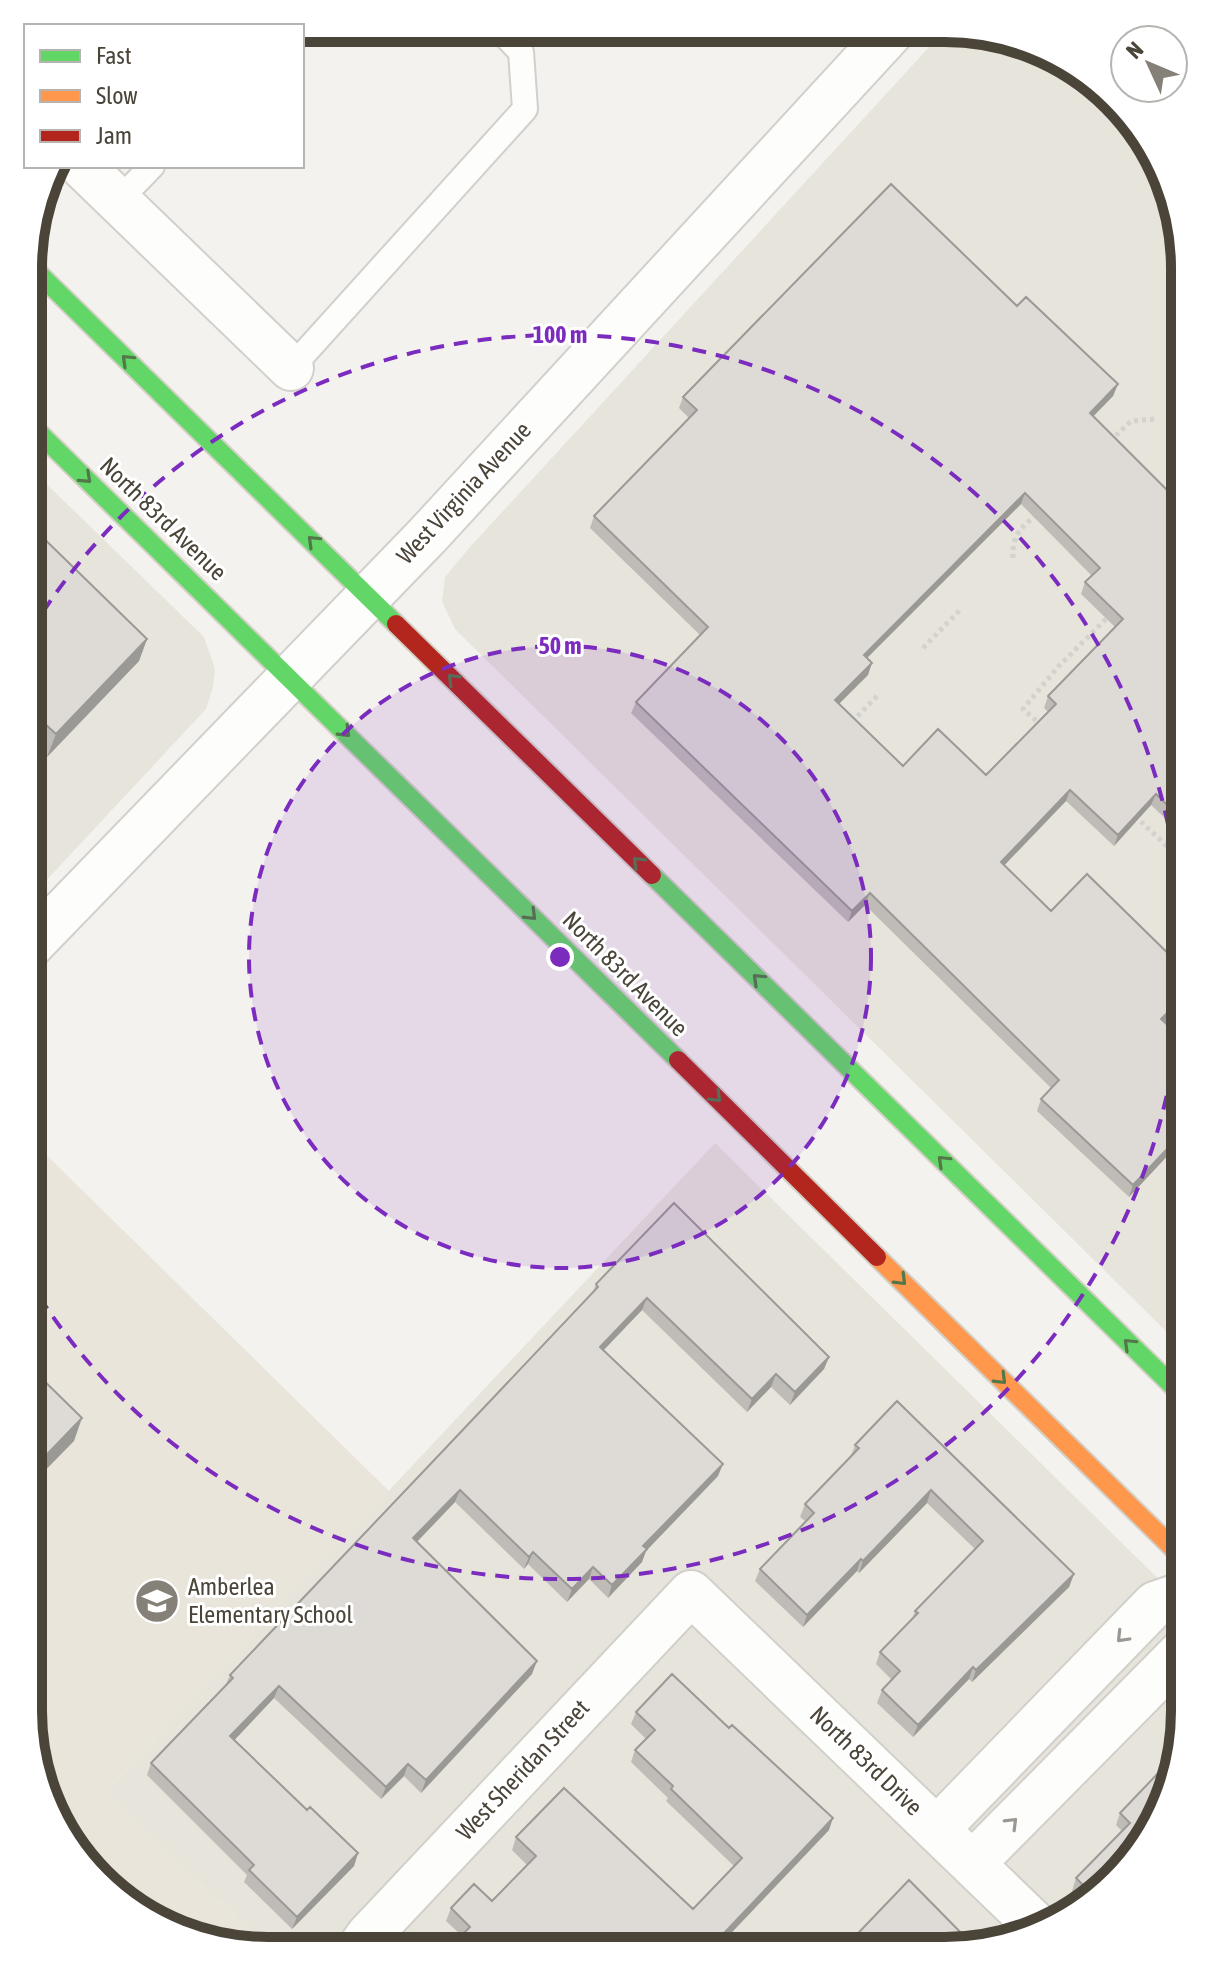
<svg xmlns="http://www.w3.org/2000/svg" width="1213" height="1979" viewBox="0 0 1213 1979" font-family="'Asap Condensed',sans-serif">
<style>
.residential{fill:#e7e4dc}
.education{fill:#eae5da}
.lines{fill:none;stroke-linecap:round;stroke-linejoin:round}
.lane-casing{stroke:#d2d0cb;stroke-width:28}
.street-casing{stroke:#d2d0cb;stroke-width:48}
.fast-casing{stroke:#d3cfc5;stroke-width:22}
.slow-casing{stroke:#d3cfc5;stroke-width:22}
.jam-casing{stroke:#d3cfc5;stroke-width:22}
.path{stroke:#d3d2cc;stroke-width:5;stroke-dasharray:4 4;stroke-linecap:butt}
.lane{stroke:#fdfdfc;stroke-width:24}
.street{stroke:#fdfdfc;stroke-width:44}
.fast{stroke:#63d668;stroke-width:18}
.slow{stroke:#ff974d;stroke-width:18}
.jam{stroke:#b3261e;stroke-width:18}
.wall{fill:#bfbcb8;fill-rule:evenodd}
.shaded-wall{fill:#9b9996}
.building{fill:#dedbd6;stroke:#9b9996;stroke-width:2;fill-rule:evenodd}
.oneway{stroke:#537749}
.oneway2{stroke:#9b9791}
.ring{fill:none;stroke:#7b2cbf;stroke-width:4;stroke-dasharray:14 10}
.labels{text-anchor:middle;stroke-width:6;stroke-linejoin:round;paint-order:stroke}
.street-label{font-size:24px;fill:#4b4439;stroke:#fff}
.poi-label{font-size:24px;fill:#4b4439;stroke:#fff;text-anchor:start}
.rim{fill:none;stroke:#4b4439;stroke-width:10}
.centre{fill:#7b2cbf;stroke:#fff;stroke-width:4}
.ring-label{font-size:24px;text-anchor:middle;font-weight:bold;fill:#7b2cbf;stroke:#fff;stroke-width:6;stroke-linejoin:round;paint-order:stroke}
</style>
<rect width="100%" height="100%" fill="#f4f2ee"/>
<path class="residential" d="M943,32l49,1 111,54 64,89 18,92v1082l-730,-721 -13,-28 3,-24 25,-30z
M30,468l174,169 11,32 -2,18 -7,22 -177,190z
M715,1143l469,461v123l-17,76 -31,54 -99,76 -91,18 -678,-2 -162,-157z"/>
<path class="education" d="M29,1138l360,353 -283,301 162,157h-31l-116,-48 -75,-98 -18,-92z"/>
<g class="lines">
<g class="lane-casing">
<path id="lane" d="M118,201l34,-35
M291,368l234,-259 -4,-57 -22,-23"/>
</g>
<g class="street-casing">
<path id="street" d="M82,166l209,202
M29,947l398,-411 464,-504
M937,1829l218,-225 29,-10
M973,1863l211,-213
M359,1949l9,-13 323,-343 350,337"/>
</g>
<g class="fast-casing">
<path id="fast" d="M30,265l366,359
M30,424l648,636
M652,875l533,523"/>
</g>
<g class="slow-casing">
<path id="slow" d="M877,1257l308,303"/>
</g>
<g class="jam-casing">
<path id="jam" d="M396,624l256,251
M678,1060l199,197"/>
</g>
<path class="path" d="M1110,441l21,-20 24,-2
M1013,558c-1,-24 8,-30 25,-45
M923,648l38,-39
M852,722l27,-28
M1042,726l-19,-17 35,-42 52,-52
M1135,816l50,47"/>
<use href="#lane" class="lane"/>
<use href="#street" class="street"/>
<use href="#fast" class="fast"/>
<use href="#slow" class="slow"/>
<use href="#jam" class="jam"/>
</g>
<path class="wall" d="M1017,306l101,78 -5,12 -20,20 78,78 14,-9v352l-34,-32 -37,41 -48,-45 -62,64 181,176v96l-56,60 -92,-86 4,-12 10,-11 -186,-183 -17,17 -217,-209 5,-11 64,-67 -110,-107 4,-12 95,-98 -10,-10 4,-11zM1021,504l71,72 -7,6 -4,12 34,33 -67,69 -4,12 4,4 -62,63 -83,-9 -65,-62 30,-29 -1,-17z
M30,525l117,114 -8,22 -92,96 -18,-18z
M674,1203l155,154 -5,12 -34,36 -19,-18 -24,25 -105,-102 -39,41 115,125 -72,75 -4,11 -34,36 -19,-19 -22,23 -39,-38 -4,5 -69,-67 -38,40 115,132 -111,119 -17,-17 -23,23 -107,-101 -40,42 73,70 51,43 -4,13 -62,63 -48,-47 3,-7 -100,-100 4,-12 74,-77 5,-11 209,-220 154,-163 3,-8z
M855,1445l219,129 -5,13 -97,95 -3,-3 -56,58 -36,-34 5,-13 10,-10 -16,-16 4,-12 32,-33 3,-8 60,-62 -48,-46 -68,70 -2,-2 -54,56 -48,-46 5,-12 45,-48 -5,-4 5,-13 46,-48z
M636,1712l193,118 -114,120 -254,-15 -15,-14 5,-13 41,-7 35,-36 -15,-15 4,-13 177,72 41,-43 -68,-65 2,-3 -37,-36 4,-12 11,-11 -15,-15z
M1163,1768l-27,89 -55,42 -9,-8 4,-13 46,-47 -6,-6 4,-12z"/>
<path class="shaded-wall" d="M1118,384l-5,12 -27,28 4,-11z
M1025,493l-4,11 -162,162 5,-11z
M147,639l-8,22 -92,96 9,-23z
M872,663l-4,12 -37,37 4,-12z
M1070,790l-4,11 -69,72 4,-11z
M1156,794l-5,11 -37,41 4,-11z
M870,893l-5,12 -17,17 4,-11z
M1185,995v7l-28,29 4,-12z
M1185,1130v7l-56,60 4,-12z
M647,1298l-5,12 -47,49 5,-12z
M829,1357l-5,12 -34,36 5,-13z
M776,1374l-5,13 -24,25 5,-13z
M82,1418l-8,23 -46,47v-14z
M723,1464l-5,12 -72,75 -4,11 -34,36 4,-13 31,-39z
M460,1490l-5,12 -46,48 4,-12z
M931,1490l-4,13 -68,70 4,-12z
M533,1552l-5,12 -4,5 5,-12z
M861,1559l-4,12 -54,56 4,-12z
M593,1567l-4,12 -22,23 5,-13z
M1074,1574l-5,13 -97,95 4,-12z
M537,1661l-5,13 -111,119 5,-13z
M973,1667l-4,12 -56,58 5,-12z
M279,1686l-5,12 -48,51 4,-13z
M408,1764l-4,12 -23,23 5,-12z
M833,1818l-4,12 -114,120h-7z
M358,1853l-4,13 -62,63 5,-12z"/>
<path class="building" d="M891,184l126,122 9,-9 92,87 -28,29 81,81 11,-11 3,2v337l-29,-28 -38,41 -48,-45 -69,72 50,49 36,-37 98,96v25l-24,24 24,22v89l-52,55 -92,-86 18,-19 -189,-187 -18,18 -216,-209 72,-75 -114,-111 103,-106 -14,-13zM1025,493l75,75 -15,14 38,37 -75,77 8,8 -70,71 -48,-46 -35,37 -68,-66 37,-37 -8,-8z
M30,525l117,114 -91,95 -27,-25z
M674,1203l155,154 -34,35 -19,-18 -24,25 -105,-101 -47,49 123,117 -80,82 4,3 -35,36 -19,-18 -21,22 -39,-37 -4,5 -69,-67 -47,48 124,123 -111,119 -18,-16 -22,23 -107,-101 -49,50 77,74 3,-3 48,46 -61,64 -48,-47 5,-5 -103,-102 82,-85 -3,-3 209,-220 159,-168 -2,-3z
M28,1365l54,53 -54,56z
M897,1401l177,173 -98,96 -3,-3 -55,58 -36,-35 18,-19 -20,-19 38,-39 -3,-2 68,-70 -52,-51 -68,71 -2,-2 -54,56 -47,-46 54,-56 -9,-9 54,-56 -4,-3z
M672,1674l57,54 3,-3 101,93 -125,132h-261l23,-23 -19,-19 23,-24 18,17 44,-45 -20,-19 48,-49 129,121 49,-51 -71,-69 2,-3 -38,-36 20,-20 -19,-18z
M1163,1768l9,9 1,-2 -6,28 -31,54 -46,35 -14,-14 54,-55 -10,-10z
M909,1880l64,65 -27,6h-105z"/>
<defs><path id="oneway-chevron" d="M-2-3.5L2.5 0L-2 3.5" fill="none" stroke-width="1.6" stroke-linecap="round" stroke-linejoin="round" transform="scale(2)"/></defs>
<g class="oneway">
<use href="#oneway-chevron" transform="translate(127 360) rotate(-136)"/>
<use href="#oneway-chevron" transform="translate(86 478) rotate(43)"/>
<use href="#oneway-chevron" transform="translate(313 541) rotate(-136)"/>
<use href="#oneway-chevron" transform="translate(453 679) rotate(-135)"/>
<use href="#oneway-chevron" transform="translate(345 732) rotate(45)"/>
<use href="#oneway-chevron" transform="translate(638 862) rotate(-135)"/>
<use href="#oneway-chevron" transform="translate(531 915) rotate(45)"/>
<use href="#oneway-chevron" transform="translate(758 979) rotate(-136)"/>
<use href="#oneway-chevron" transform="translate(716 1097) rotate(45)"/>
<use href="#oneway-chevron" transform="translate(943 1161) rotate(-136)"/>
<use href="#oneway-chevron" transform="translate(901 1280) rotate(45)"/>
<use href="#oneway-chevron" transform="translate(1129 1344) rotate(-136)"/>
<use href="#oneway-chevron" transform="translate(1001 1379) rotate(45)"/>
</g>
<g class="oneway2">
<use href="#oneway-chevron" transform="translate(1122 1637) rotate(134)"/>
<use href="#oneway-chevron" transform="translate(1012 1823) rotate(-45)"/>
</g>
<circle cx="560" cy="957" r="311" fill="#7b2cbf" fill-opacity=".12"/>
<g class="ring">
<circle cx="560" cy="957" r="311"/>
<path d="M30 632A622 622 0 1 1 30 1282"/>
</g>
<defs>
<g id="school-disc" transform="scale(2.3)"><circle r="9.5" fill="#868178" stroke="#fff"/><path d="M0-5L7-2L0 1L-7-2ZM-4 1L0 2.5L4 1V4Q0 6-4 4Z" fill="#fff"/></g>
</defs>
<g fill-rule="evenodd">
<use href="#school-disc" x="157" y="1601"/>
</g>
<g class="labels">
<g class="street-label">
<text transform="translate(464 493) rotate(-47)" y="8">West Virginia Avenue</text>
<text transform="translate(163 519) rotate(44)" y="8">North 83rd Avenue</text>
<text transform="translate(625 974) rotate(45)" y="8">North 83rd Avenue</text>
<text transform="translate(866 1761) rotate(44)" y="8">North 83rd Drive</text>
<text transform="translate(523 1770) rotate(-47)" y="8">West Sheridan Street</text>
</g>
<g class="poi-label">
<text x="188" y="1595">Amberlea<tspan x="188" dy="28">Elementary School</tspan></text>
</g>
</g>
<path d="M0 0H1213V1979H0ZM268 42H945A226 226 0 0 1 1171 268V1711A226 226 0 0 1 945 1937H268A226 226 0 0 1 42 1711V268A226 226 0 0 1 268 42Z" fill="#fff" fill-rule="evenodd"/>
<path class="rim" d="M268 42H945A226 226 0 0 1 1171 268V1711A226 226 0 0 1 945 1937H268A226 226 0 0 1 42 1711V268A226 226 0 0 1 268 42Z"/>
<circle cx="560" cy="957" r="12" class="centre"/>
<g class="ring-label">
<text x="560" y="343">100 m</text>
<text x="560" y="654">50 m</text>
</g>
<rect x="24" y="24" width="280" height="144" fill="#ffffff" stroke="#b7b4b0" stroke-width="2"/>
<rect x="40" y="50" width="40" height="12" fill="#63d668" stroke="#b7b4b0" stroke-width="2"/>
<text x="96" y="64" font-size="24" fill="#4b4439">Fast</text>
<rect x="40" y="90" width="40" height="12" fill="#ff974d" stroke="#b7b4b0" stroke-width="2"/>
<text x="96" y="104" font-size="24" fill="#4b4439">Slow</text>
<rect x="40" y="130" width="40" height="12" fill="#b3261e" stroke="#b7b4b0" stroke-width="2"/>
<text x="96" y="144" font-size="24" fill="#4b4439">Jam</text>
<g transform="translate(1149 64) rotate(314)"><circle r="38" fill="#ffffff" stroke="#b7b4b0" stroke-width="2"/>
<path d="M0-6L14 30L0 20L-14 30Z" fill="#868178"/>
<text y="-12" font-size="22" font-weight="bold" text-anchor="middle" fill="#4b4439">N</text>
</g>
</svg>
